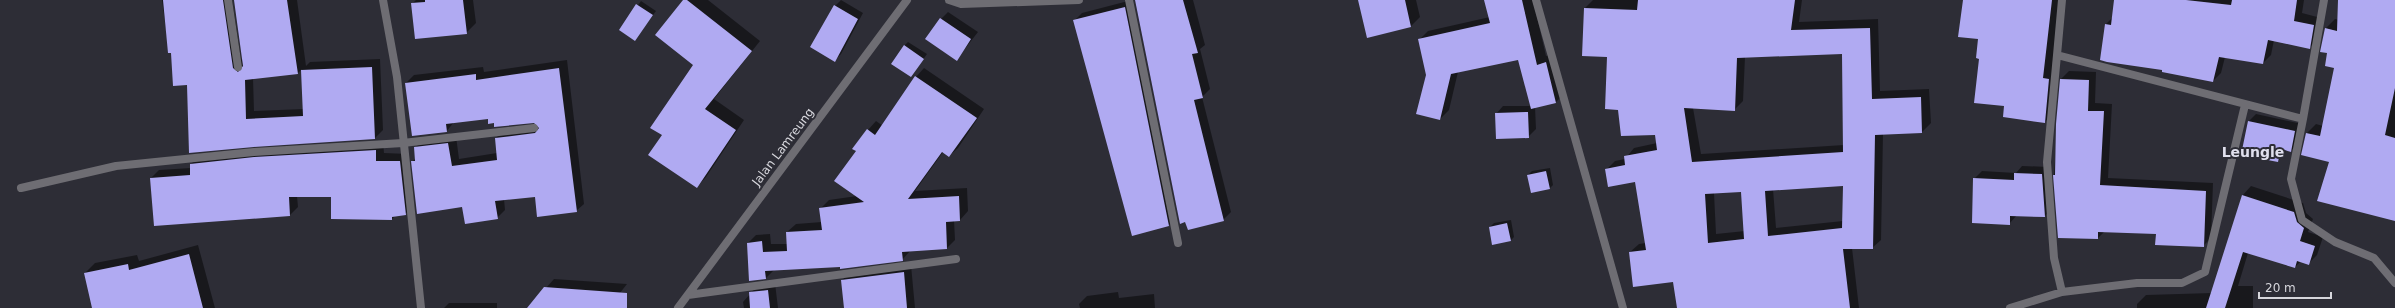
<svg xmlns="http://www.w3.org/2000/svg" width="2395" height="308" viewBox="0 0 2395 308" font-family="'DejaVu Sans',sans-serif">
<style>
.shadow{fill:#0007;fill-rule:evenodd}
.building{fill:#b0aaf2;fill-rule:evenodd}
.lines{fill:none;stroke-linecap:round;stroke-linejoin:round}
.minor{stroke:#6e6d73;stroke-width:8}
.labels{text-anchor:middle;stroke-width:4;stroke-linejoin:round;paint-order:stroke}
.street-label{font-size:12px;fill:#d6d6dc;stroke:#2d2d36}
.quarter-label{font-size:14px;font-weight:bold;fill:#e0e0ed;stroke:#2d2d36}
</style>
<rect width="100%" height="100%" fill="#2d2d36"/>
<path class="shadow" d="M162,0h70l9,59 3,3 -9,-62h62l9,66 4,-4 70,-3 3,71 -8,8 -121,8 -66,-63 -16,-31h-3zM302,69l2,40 -50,2 -1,-33 45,-5z
M416,0h57l3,23 -10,10 -54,-29z
M684,0h24l52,41 -46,58 30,21 -38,57 -9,10 -34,-52 31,-70z
M841,0l22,13 -22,41 -6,6v-54z
M1132,0l44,218 -7,7 -94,-205 7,-7z
M1135,0h58l12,45 -5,4 10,40 -8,8 29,115 -8,8 -43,2z
M1359,0h57l4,17 -9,9z
M1488,0h45l13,56 8,-2 11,39 -9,9 -21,5 1,22 -8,8 -32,-23 7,-8h28l-12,-48 -61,14 -9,38 -9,9 -13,-44 -8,-35 9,-9 62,-14z
M1593,0h209l-3,22 79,-3 2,72 49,-2 2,34 -9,9 -39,2 -2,106 -9,8h-20l7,60h-181l-4,-27 -44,-29 9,-8 7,-1 -10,-62 -30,-11 9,-9 10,-2 9,-11 23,-5 -1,-9 -37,-25 -11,-53 -23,-48zM1843,53l1,92 -143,9 -8,-46 41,2 9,-9 2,-44zM1844,185l-1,36 -67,7 -3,-39zM1742,191l3,40 -29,3 -2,-41z
M1964,0h96l-8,69h6l-4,43 -9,10 -40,-17 -24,-47 -1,-19z
M2115,0h189l-2,13 19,5 -4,22 -8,8 -35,-8 -3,15 -8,8 -38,-6 -4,16 -8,8 -50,-12 -62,-9 5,-36 7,-7z
M2339,0h56v221l-65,-59 -23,-29 9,-9 7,2 13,-59 -8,-15 -2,-24 9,-9 4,1z
M641,1l15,10 -21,28 -15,-9z
M948,12l30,20 -21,27 -16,-40z
M908,42l19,12 -16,22 -7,-30z
M567,60l17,144 -8,7 -40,-15 -32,3 1,11 -8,8 -34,-12 -51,-44 4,-4 -1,-10 8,-8 33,-4 3,23 38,-6 -1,-15 8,-8 36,-4 -6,-4h-39l-6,-4 -35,4 -8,10 -40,-49 8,-8 69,-8 1,5z
M924,68l60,41 -26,39 -9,8 -6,-4 -28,39 52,-3 1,23 -8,9h-6l1,20 -8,8 -36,2 -9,10 -128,10 -8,8 -18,-35 8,-8 14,-1 1,10h17l-1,-12 9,-8 26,-2 -2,-13 9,-9 28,-4v-45l11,-21 8,-9 7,5 33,-49z
M2069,71l27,1 -1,31 17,1 -4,74 105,5 -2,55 -8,8 -46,-13 -53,-1 -6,6 -39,-1 -5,-62 7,-96z
M2256,114l46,10 -4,19 -7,8 -5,-2 -1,5 -7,7 -30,-39z
M383,142l1,11 24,1 6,52 -9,8 -10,2 -3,3 -60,-23h-35l1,11 -8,8 -139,-37 8,-8 32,-2v-4l8,-8z
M2022,166l27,1 3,41 -7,8 -28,-1 -8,9 -35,-45 8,-8 34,2z
M1550,168l3,17 -4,4 -21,-14 4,-4z
M2251,186l52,17 3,10 7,6 -5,13 15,5 -6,18 -9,9 -7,-3 -6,6 -47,-14 -10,33h15v22h-116v-4l9,-9 66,-2 30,-97z
M1511,220l3,17 -3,3 -21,-13 4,-4z
M198,245l17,63h-122l-8,-35 10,-10 42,-8 2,6z
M911,265l4,43h-70l-3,-28 8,-7z
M554,279l73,5 -19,24h-80z
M775,283l3,25h-34l-1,-6 15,-17z
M1118,292l1,6 35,-4 1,14h-75l-1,-4 8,-8z
M449,303h48v5h-53z"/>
<path class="building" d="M163,0h60l10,68 5,4 5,-6 -9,-66h53l11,74 -53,6 1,39 57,-3 -2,-46 71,-3 3,72 -121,8 -65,6 -2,-68 -14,1 -2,-33h-3z
M425,0h38l4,34 -52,5 -4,-36 14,-1z
M683,0h4l65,51 -47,58 31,21 -39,58 -49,-33 14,-20 -12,-7 43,-63 -38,-30z
M1135,0h48l15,53 -6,1 11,44 -9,2 30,121 -36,9 -3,-8 -5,2z
M1358,0h47l6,27 -44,11z
M1484,0h38l15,65 9,-3 10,41 -25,6 -13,-49 -67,14 -11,46 -24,-6 10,-39 -8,-36 72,-16z
M1638,0h157l-4,30 79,-2 2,71 49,-2 1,36 -47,2 -2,114h-30l7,59h-173l-4,-26 -40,5 -4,-35 17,-2 -11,-68 -27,5 -3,-18 20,-4 -1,-9 33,-6 -2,-15 -34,1 -3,-26 -13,-1 2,-52 -25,-1 2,-48 53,2zM1842,54l1,98 -151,10 -8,-54 51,3 2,-53zM1843,186l-1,42 -74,8 -3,-45zM1741,192l3,47 -36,4 -3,-49z
M1963,0h89l-9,78 6,1 -4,44 -42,-6 1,-11 -30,-3 5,-44 -3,-1 2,-19 -20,-2z
M2114,0h72l45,5 1,-5h65l-3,21 20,4 -4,24 -42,-9 -5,24 -44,-7 -6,25 -51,-10v-2l-55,-8 -7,-2 5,-36 6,1z
M2338,0h57v88l-10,47 10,3v83l-78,-20 12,-39 -28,-7 5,-22 14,3 14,-68 -9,-2 2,-13 -7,-1 5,-24 12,3z
M636,4l17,11 -18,26 -16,-11z
M834,5l24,14 -23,43 -25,-15z
M1125,7l44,219 -37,10 -59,-216z
M940,18l31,21 -14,22 -32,-22z
M904,45l20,14 -13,18 -20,-13z
M559,68l18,144 -40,5 -2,-20 -40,4 3,18 -33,5 -3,-17 -45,7 -6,-53h4l-1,-14 34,-4 4,23 45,-6 -2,-22 40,-5 4,-5 -5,-5 -40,4v-4l-6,1v-5l-42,5 1,8 -35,4 -7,-53 71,-9v6z
M915,76l62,42 -28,39 -7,-5 -34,47 51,-3 1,25 -14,1 1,27 -45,3 1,9 -63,8v-2l-75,4 1,8 -17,2 -2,-38 15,-2 1,11 24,-1 -1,-19 36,-2 -3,-22 45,-6 -30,-21 22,-30 -4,-2 15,-20 8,6z
M2060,79l29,1 -1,31h16l-4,74 106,6 -2,56 -49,-2 1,-11 -58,-2v7l-40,-1 -5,-63h2l1,-51z
M1528,112l1,26 -33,1 -1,-26z
M2248,121l47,10 -4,21 -10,-3 -3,13 -37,-7z
M376,150v11h24l6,54 -14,2v3l-61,-1v-22h-42l1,19 -136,10 -4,-48 40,-3v-11l64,-7z
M1546,171l4,18 -19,4 -4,-18z
M2014,173l28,1 3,43 -35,-1v9l-38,-2 1,-45 41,2z
M2242,195l52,17 3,10 7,6 -4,13 15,5 -6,19 -12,-4 -2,7 -52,-16 -18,56h-19z
M1507,223l4,18 -19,4 -3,-18z
M189,254l14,54h-111l-8,-35 44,-9 1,6z
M904,272l3,36h-63l-3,-28z
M544,287l83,6v15h-100z
M768,290l2,18h-20l-1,-16z"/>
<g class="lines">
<path class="minor" d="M228,0l10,67
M383,0l14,77 24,231
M949,0l12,4 118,-4
M1129,0l49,243
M1536,0l87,308
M2062,0l-5,55 246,64 -12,60 11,41 33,22 39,16 21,25
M2057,55l-10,107 7,96 8,34
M2303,119l21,-119
M21,188l95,-22 138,-14 149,-9 131,-15
M688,295l268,-36
M678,308l229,-308
M2010,308l52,-16 75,-9h45l23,-11 40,-167"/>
</g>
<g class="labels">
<g class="street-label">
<text transform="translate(783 147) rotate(-53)" y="4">Jalan Lamreung</text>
</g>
<g class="quarter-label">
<text x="2253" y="157">Leungle</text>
</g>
</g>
<path d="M2259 292v6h72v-6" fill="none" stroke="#d6d6dc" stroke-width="2"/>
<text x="2265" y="292" font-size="12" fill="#d6d6dc" stroke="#2d2d36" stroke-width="3" paint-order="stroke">20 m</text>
</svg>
